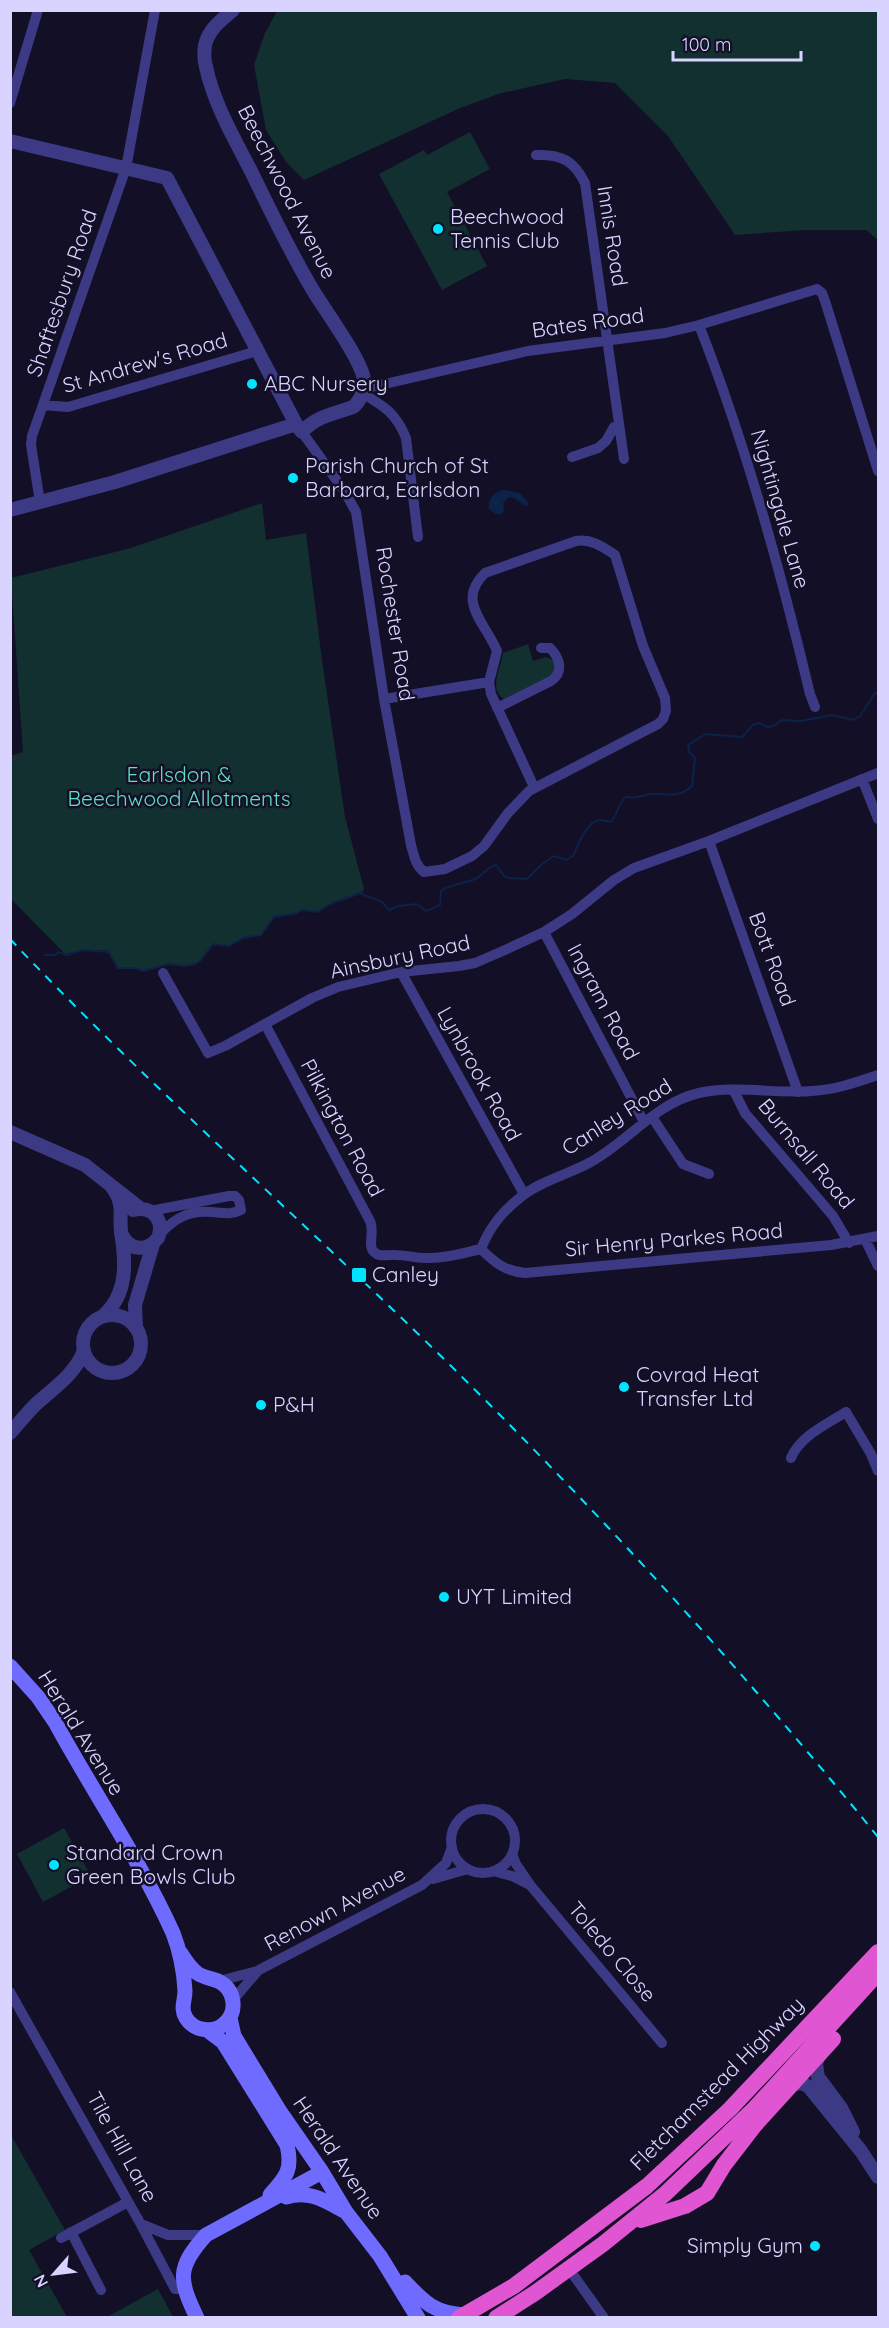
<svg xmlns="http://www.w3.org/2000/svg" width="889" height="2328" viewBox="0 0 889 2328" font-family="Quicksand,sans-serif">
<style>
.green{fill:#12302f}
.water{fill:#0c2248}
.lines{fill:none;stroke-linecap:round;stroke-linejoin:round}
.stream{stroke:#0c2248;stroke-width:2}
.minor{stroke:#3d3a85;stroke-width:10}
.tertiary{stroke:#3d3a85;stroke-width:14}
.secondary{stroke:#6f6bff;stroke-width:15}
.trunk{stroke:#e055d1;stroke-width:16}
.rail{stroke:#00e5ff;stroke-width:2;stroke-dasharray:9 8;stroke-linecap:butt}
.poi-dot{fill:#00e5ff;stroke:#130f26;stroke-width:2}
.labels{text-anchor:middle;stroke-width:5;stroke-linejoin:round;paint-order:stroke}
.street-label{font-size:21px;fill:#d9d4ff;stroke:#130f26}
.poi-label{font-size:21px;fill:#d9d4ff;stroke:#130f26;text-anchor:start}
.park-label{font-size:21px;fill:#5fe0c0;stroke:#130f26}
</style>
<rect width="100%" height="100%" fill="#130f26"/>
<path class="green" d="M277,11h601v229l-12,-10h-61l-70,5 -67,-99 -53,-53 -50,-4 -67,15 -40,15 -154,71 -18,-18 -20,-32 -12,-65 11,-32z
M470,132l20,37 -43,23 40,74 -45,24 -63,-116 45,-24 3,5z
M262,503l4,37 40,-7 16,127 23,157 19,72 -2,4 -17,7 -13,2 -14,10 -16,-2 -5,3 -23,4 -13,18 -18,3 -14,8 -16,-2 -12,16 -6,4 -10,2 -17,-2 -25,7 -8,-3h-17l-7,-13 -5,-5h-24l-17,4 -54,-55v-143l12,-4 -12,-174 120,-30z
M528,644l5,17 13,-4 7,3 2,6 -1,8 -50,25c-16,-11 -3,-30 -1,-46z
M64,1828l27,48 -48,26 -26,-48z
M11,2135l54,95 -36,20 38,67h-56z
M158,2289l15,28h-66z"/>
<path class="water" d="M504,490l16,3 8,9v3l-3,1 -11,-8 -5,-1 -6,6 1,8 -2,3h-7l-6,-5c-2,-10 5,-17 15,-19z"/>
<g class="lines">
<path class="stream" d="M45,955h11l2,-3 10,3 14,-5 27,2 9,16h18l7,3 25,-7 17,2 10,-2 6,-4 12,-16 16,2 14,-8 18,-3 13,-18 23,-4 5,-3 16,2c12,-11 27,-12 41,-19l23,9 7,8 9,-4 19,-2 9,7 14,-6 1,-14c10,-8 25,-7 36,-13 7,-4 11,-12 19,-13 3,3 6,10 10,12 3,2 16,1 21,2l14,-14 13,-9 12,4 7,-4c4,-9 13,-32 23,-35 4,-2 10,0 15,1 6,-6 8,-21 15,-25 1,0 9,1 10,0 5,0 9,-2 14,-3 17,-1 28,5 42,-8l3,-28 -6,-6 -1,-7 18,-11 36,3 11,-12 6,-2 8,4 6,-1 9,-6 19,1 31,-6 22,5 6,-4 15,-23 3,-1"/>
<path class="minor" d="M10,103l28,-93
M536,155c26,-1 38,6 49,28l39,276
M699,325c47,120 81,244 111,369l5,13
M363,389l165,-38 137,-18 34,-8 118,-36 5,4 4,11 52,167
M362,393c22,13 34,20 44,45l12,99
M43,405l25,2 189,-56
M302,432l43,60 11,20 28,187 27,146c3,10 4,20 13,27l21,-3 27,-13 12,-10 24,-33 21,-22 129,-67 5,-5 3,-8 -1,-13 -22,-52 -28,-91c-12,-8 -24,-17 -39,-14l-91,32c-29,28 0,49 12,78l-8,31 2,12 43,93
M572,457l26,-9 8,-7 8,-14 4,-1
M40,502l-9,-57 1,-9 94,-268 29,-158
M384,699l105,-17
M497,708l54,-27c13,-9 9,-23 -1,-33h-9
M862,779l16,40
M709,841l89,251
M544,932l100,190
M401,972l123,222
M163,973l45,80 17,-7 87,-48 26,-11 63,-15 58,-6 16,-3 30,-13 39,-18 28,-18 42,-34 20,-12 75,-27 169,-68
M265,1024l105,197c5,10 -3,25 4,31 5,5 11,3 17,3 11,-1 23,3 34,3 19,1 38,-5 56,-9
M734,1091l11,22 88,103 16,27
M652,1117l31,47 26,10
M150,1211l79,-15h6l4,4 2,10c-10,5 -18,3 -29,2 -23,-2 -37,6 -52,22
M865,1239l13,27
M481,1249c9,-23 22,-38 41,-53 19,-15 44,-21 65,-32 39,-20 68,-61 112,-71 37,-8 76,1 113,-2 23,-1 45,-9 66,-16
M481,1249c14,14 24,22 44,24l306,-28 47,-9
M791,1458c9,-22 36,-34 55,-46l25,42 7,17
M451 1841a32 32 0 1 1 64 0a32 32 0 1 1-64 0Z
M512,1854l4,10 15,22 131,157
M493,1871l19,5 16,8
M433,1879l35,-10
M219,1981l38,-10 165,-86 24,-22 6,-16
M10,1992l129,229 36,68h8
M233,2000l24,-28
M141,2224l27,11h38
M71,2232l30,58
M61,2238l67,-36
M569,2269l35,49"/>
<path class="tertiary" d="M10,141l157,37 129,246 6,8c14,-16 32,-18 51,-25 7,-5 13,-19 11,-28 -4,-21 -37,-66 -50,-87 -23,-38 -43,-80 -63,-121 -17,-33 -37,-67 -45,-104 -2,-7 -2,-15 -1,-22 4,-16 16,-25 28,-35
M10,510l105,-28 181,-58
M10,1132l75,33 56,44
M122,1235c8,16 25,17 36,3 7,-18 -6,-33 -25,-28
M83 1344a29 29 0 1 1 58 0a29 29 0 1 1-58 0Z
M103,1316c25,-22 23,-54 18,-84 -2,-19 4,-27 -9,-45
M136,1328l-1,-23 18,-61
M10,1433c9,-10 17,-20 26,-29 19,-17 38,-29 48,-53
M818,2057l-2,7 2,13 23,31 12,24
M794,2084l8,-1 7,4 52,64 17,26"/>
<path class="secondary" d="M10,1666l28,31 17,25c38,70 85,138 118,211 7,18 11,39 12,58 0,10 -5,17 1,27 8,13 28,16 39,5 13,-12 10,-34 -7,-42 -7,-3 -14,-3 -21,-8 -7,-5 -12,-13 -17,-21
M230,2018l4,18 45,74 43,62 24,40 34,44 38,62
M207,2030l16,12 64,103c6,25 -1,32 -17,50
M286,2197c23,-7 38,3 58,14
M405,2282c20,21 29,31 60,33
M197,2318c-18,-38 -21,-50 9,-83l116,-63"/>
<path class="trunk" d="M641,2220l44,-14 22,-13 17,-28 30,-39 79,-87
M459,2318l55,-32 133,-100 83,-77 148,-157
M496,2318l39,-25 68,-49 62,-50 90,-86 123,-135"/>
<path class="rail" d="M10,939c140,148 293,282 438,424 152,150 296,309 430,474"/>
</g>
<g class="poi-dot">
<circle cx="438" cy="229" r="6"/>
<circle cx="252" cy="384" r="6"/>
<circle cx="293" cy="478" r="6"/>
<rect x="351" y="1267" width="16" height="16" rx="3"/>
<circle cx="624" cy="1387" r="6"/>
<circle cx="261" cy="1405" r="6"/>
<circle cx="444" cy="1597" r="6"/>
<circle cx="54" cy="1865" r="6"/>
<circle cx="815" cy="2246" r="6"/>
</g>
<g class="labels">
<g class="street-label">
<text transform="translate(287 192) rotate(63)" y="7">Beechwood Avenue</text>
<text transform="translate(612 236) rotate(81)" y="7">Innis Road</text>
<text transform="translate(62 293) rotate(-71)" y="7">Shaftesbury Road</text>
<text transform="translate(588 323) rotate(-8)" y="7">Bates Road</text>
<text transform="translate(145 363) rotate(-16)" y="7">St Andrew's Road</text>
<text transform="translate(780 509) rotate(74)" y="7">Nightingale Lane</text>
<text transform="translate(395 624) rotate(81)" y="7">Rochester Road</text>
<text transform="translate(400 957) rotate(-12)" y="7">Ainsbury Road</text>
<text transform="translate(772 959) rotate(70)" y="7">Bott Road</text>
<text transform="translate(603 1002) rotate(62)" y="7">Ingram Road</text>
<text transform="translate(479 1074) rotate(61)" y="7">Lynbrook Road</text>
<text transform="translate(617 1117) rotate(-32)" y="7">Canley Road</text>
<text transform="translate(342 1128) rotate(62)" y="7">Pilkington Road</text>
<text transform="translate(806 1154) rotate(50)" y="7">Burnsall Road</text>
<text transform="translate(674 1240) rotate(-5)" y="7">Sir Henry Parkes Road</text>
<text transform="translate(81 1733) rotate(58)" y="7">Herald Avenue</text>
<text transform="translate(335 1909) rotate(-28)" y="7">Renown Avenue</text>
<text transform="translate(612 1952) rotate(50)" y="7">Toledo Close</text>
<text transform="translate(717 2084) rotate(-45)" y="7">Fletchamstead Highway</text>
<text transform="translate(122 2147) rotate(61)" y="7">Tile Hill Lane</text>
<text transform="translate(338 2158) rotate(56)" y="7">Herald Avenue</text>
</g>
<g class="poi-label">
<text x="450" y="224">Beechwood<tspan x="450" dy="24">Tennis Club</tspan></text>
<text x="264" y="391">ABC Nursery</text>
<text x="305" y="473">Parish Church of St<tspan x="305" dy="24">Barbara, Earlsdon</tspan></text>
<text x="372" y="1282">Canley</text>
<text x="636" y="1382">Covrad Heat<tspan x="636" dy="24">Transfer Ltd</tspan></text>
<text x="273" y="1412">P&amp;H</text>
<text x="456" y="1604">UYT Limited</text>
<text x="66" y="1860">Standard Crown<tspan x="66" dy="24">Green Bowls Club</tspan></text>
<text x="803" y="2253" text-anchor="end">Simply Gym</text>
</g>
<g class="park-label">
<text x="179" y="782">Earlsdon &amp;<tspan x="179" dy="24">Beechwood Allotments</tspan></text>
</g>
</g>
<rect width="889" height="2328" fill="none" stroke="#d9d4ff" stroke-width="24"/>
<g transform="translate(54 2274) rotate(242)" stroke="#130f26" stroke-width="4.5" paint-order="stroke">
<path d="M0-4.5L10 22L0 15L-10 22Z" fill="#d9d4ff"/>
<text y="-9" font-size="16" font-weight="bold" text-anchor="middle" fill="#d9d4ff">N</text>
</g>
<path d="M673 51v9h128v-9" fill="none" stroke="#d9d4ff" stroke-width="3"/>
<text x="682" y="51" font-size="18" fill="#d9d4ff" stroke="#130f26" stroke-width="4.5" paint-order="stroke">100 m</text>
</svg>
